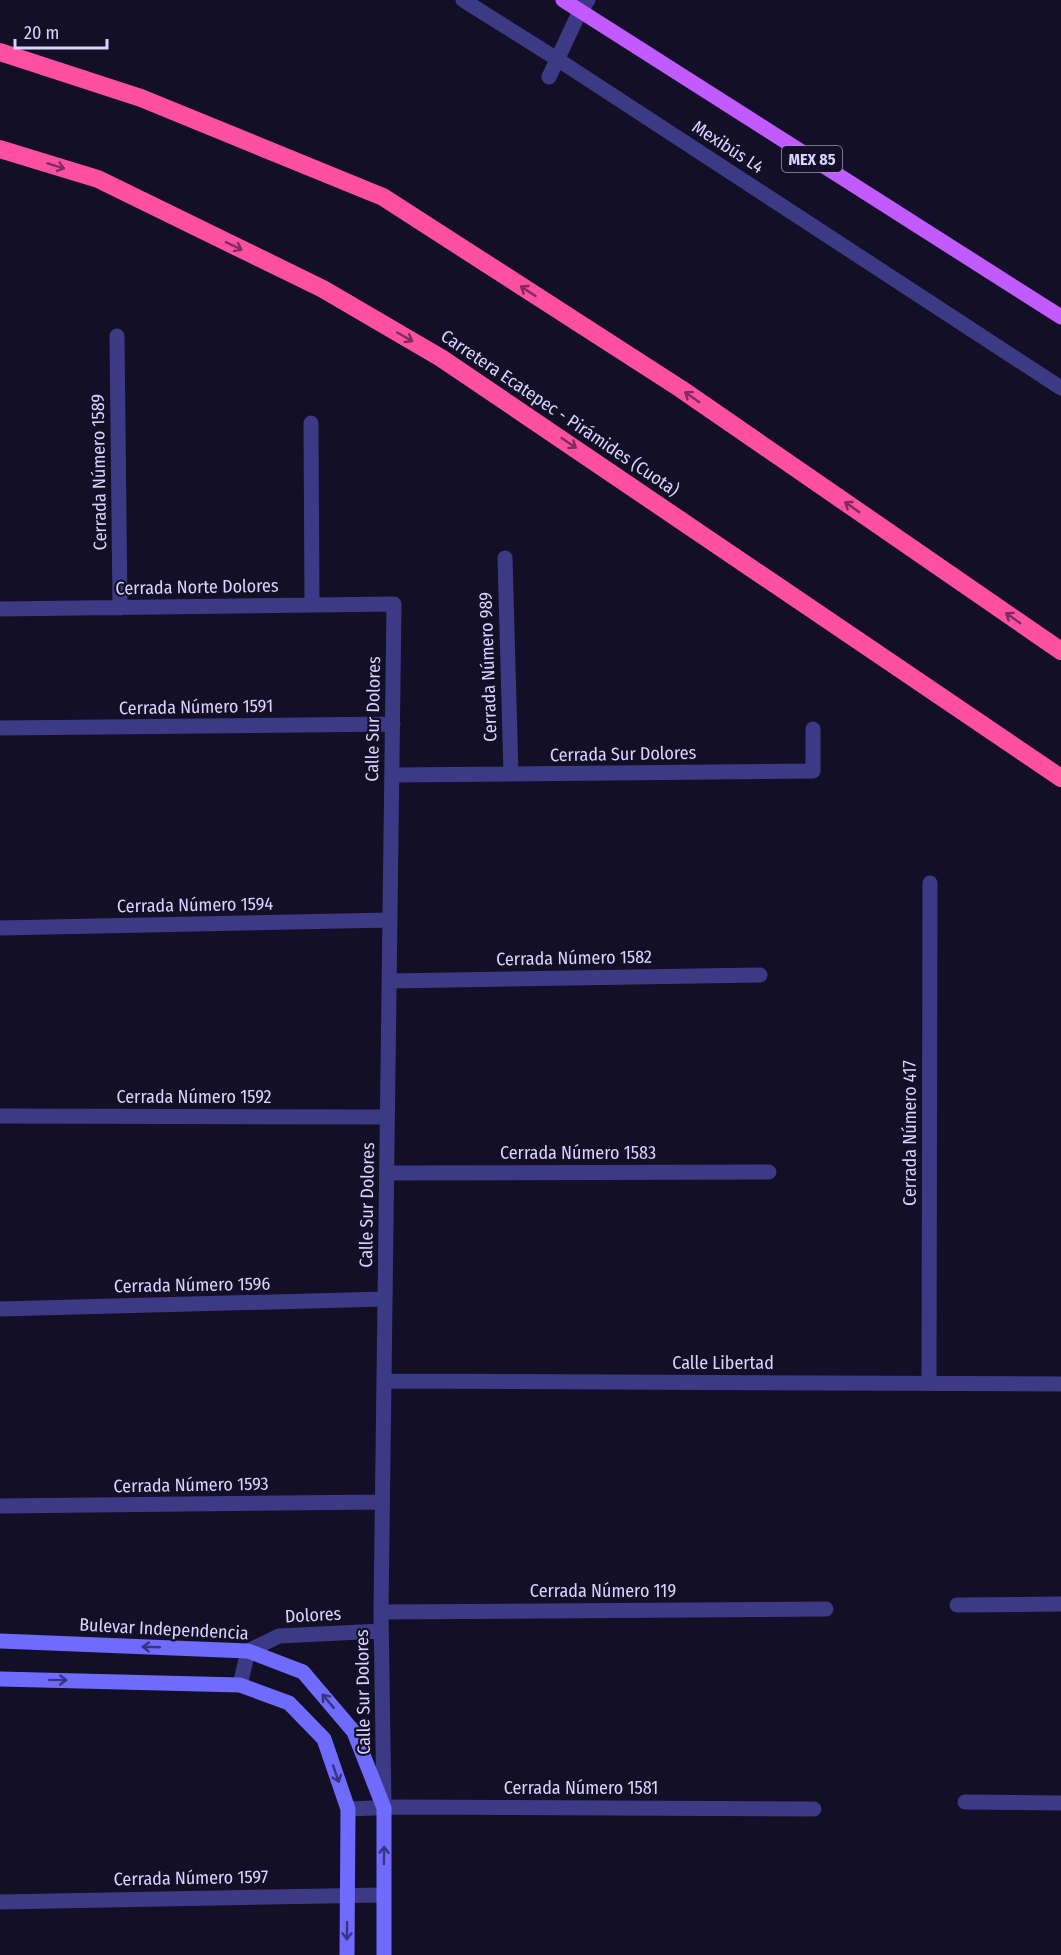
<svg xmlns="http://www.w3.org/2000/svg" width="1061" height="1955" viewBox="0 0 1061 1955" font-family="'Fira Sans Condensed',sans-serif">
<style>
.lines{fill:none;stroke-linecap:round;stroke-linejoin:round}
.lane{stroke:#3d3a85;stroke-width:15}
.street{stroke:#3d3a85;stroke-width:15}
.secondary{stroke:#6f6bff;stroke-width:15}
.primary{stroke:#c25bff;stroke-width:15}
.highway{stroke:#ff4fa3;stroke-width:18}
.oneway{stroke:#7d2c5e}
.oneway2{stroke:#38347d}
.labels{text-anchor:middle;stroke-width:4.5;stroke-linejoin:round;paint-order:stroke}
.shield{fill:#130f26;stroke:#9e99be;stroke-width:1.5}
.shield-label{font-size:16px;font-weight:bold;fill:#d9d4ff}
.street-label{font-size:18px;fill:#d9d4ff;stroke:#130f26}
</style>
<rect width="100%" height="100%" fill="#130f26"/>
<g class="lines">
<path class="lane" d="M463,0l94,59 504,329
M549,77l31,-66 8,-11"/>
<path class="street" d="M117,336l3,272
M311,423l1,182
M505,558l6,216
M0,609l394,-5 -13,1008 3,196
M0,728l393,-4
M392,775l421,-4v-42
M0,928l390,-8
M389,981l371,-6
M0,1116l387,1
M387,1173l382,-1
M0,1309l385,-10
M384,1381l677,3
M929,1383l1,-500
M0,1506l382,-4
M957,1605l104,-1
M381,1612l445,-3
M240,1685l8,-34 31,-15 102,-5
M965,1802l96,1
M348,1809l50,-2 416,2
M0,1902l383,-7"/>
<path class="secondary" d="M0,1641l248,10 55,21 51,60 30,76v147
M0,1679l240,6 49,18 35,36 24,70 -1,146"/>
<path class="primary" d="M563,0l498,317"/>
<path class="highway" d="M0,52l141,46 242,99 298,192 380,262
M0,149l98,30 225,110 118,69 620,420"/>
</g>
<defs><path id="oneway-shaft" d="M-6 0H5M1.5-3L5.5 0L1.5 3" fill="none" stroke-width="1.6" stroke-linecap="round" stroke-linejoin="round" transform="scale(1.5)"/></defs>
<g class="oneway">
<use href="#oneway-shaft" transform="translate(56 166) rotate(17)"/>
<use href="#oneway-shaft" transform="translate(234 246) rotate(26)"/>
<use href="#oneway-shaft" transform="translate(528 291) rotate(-147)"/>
<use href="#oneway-shaft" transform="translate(405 337) rotate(30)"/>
<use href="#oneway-shaft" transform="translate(692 397) rotate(-145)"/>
<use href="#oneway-shaft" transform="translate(569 443) rotate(34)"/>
<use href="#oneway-shaft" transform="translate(852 507) rotate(-145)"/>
<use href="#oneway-shaft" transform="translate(1013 618) rotate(-145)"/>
</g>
<g class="oneway2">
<use href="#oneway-shaft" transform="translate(151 1647) rotate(-178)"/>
<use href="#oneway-shaft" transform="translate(58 1680) rotate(1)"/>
<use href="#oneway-shaft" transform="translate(328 1701) rotate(-130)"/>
<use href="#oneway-shaft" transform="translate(336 1774) rotate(71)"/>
<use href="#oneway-shaft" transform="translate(384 1855) rotate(-89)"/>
<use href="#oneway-shaft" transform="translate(347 1931) rotate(91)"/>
</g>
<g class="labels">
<rect class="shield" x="782" y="146" width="60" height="26" rx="4.5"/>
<g class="shield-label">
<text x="812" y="165">MEX 85</text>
</g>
<g class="street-label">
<text transform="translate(728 147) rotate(33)" y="6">Mexibús L4</text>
<text transform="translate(560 413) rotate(34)" y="6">Carretera Ecatepec - Pirámides (Cuota)</text>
<text transform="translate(99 472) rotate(-91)" y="6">Cerrada Número 1589</text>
<text transform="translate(197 587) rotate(-1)" y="6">Cerrada Norte Dolores</text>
<text transform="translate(488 667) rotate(-92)" y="6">Cerrada Número 989</text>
<text transform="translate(196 707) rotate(-1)" y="6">Cerrada Número 1591</text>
<text transform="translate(373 719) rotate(-89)" y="6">Calle Sur Dolores</text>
<text transform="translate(623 754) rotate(-1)" y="6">Cerrada Sur Dolores</text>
<text transform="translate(195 905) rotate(-1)" y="6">Cerrada Número 1594</text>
<text transform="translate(574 958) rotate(-1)" y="6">Cerrada Número 1582</text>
<text x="194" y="1103">Cerrada Número 1592</text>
<text transform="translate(910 1133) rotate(-90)" y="6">Cerrada Número 417</text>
<text x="578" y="1159">Cerrada Número 1583</text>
<text transform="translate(367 1205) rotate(-89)" y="6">Calle Sur Dolores</text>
<text transform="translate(192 1285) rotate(-1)" y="6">Cerrada Número 1596</text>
<text x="723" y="1369">Calle Libertad</text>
<text transform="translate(191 1485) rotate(-1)" y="6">Cerrada Número 1593</text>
<text x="603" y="1597">Cerrada Número 119</text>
<text transform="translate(313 1615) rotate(-3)" y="6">Dolores</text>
<text transform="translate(164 1629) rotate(3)" y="6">Bulevar Independencia</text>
<text transform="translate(363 1692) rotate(-91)" y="6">Calle Sur Dolores</text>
<text x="581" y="1794">Cerrada Número 1581</text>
<text transform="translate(191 1878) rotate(-1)" y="6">Cerrada Número 1597</text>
</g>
</g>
<path d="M15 39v9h92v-9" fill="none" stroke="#d9d4ff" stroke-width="3"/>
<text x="24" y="39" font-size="18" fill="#d9d4ff" stroke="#130f26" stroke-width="4.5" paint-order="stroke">20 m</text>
</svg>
